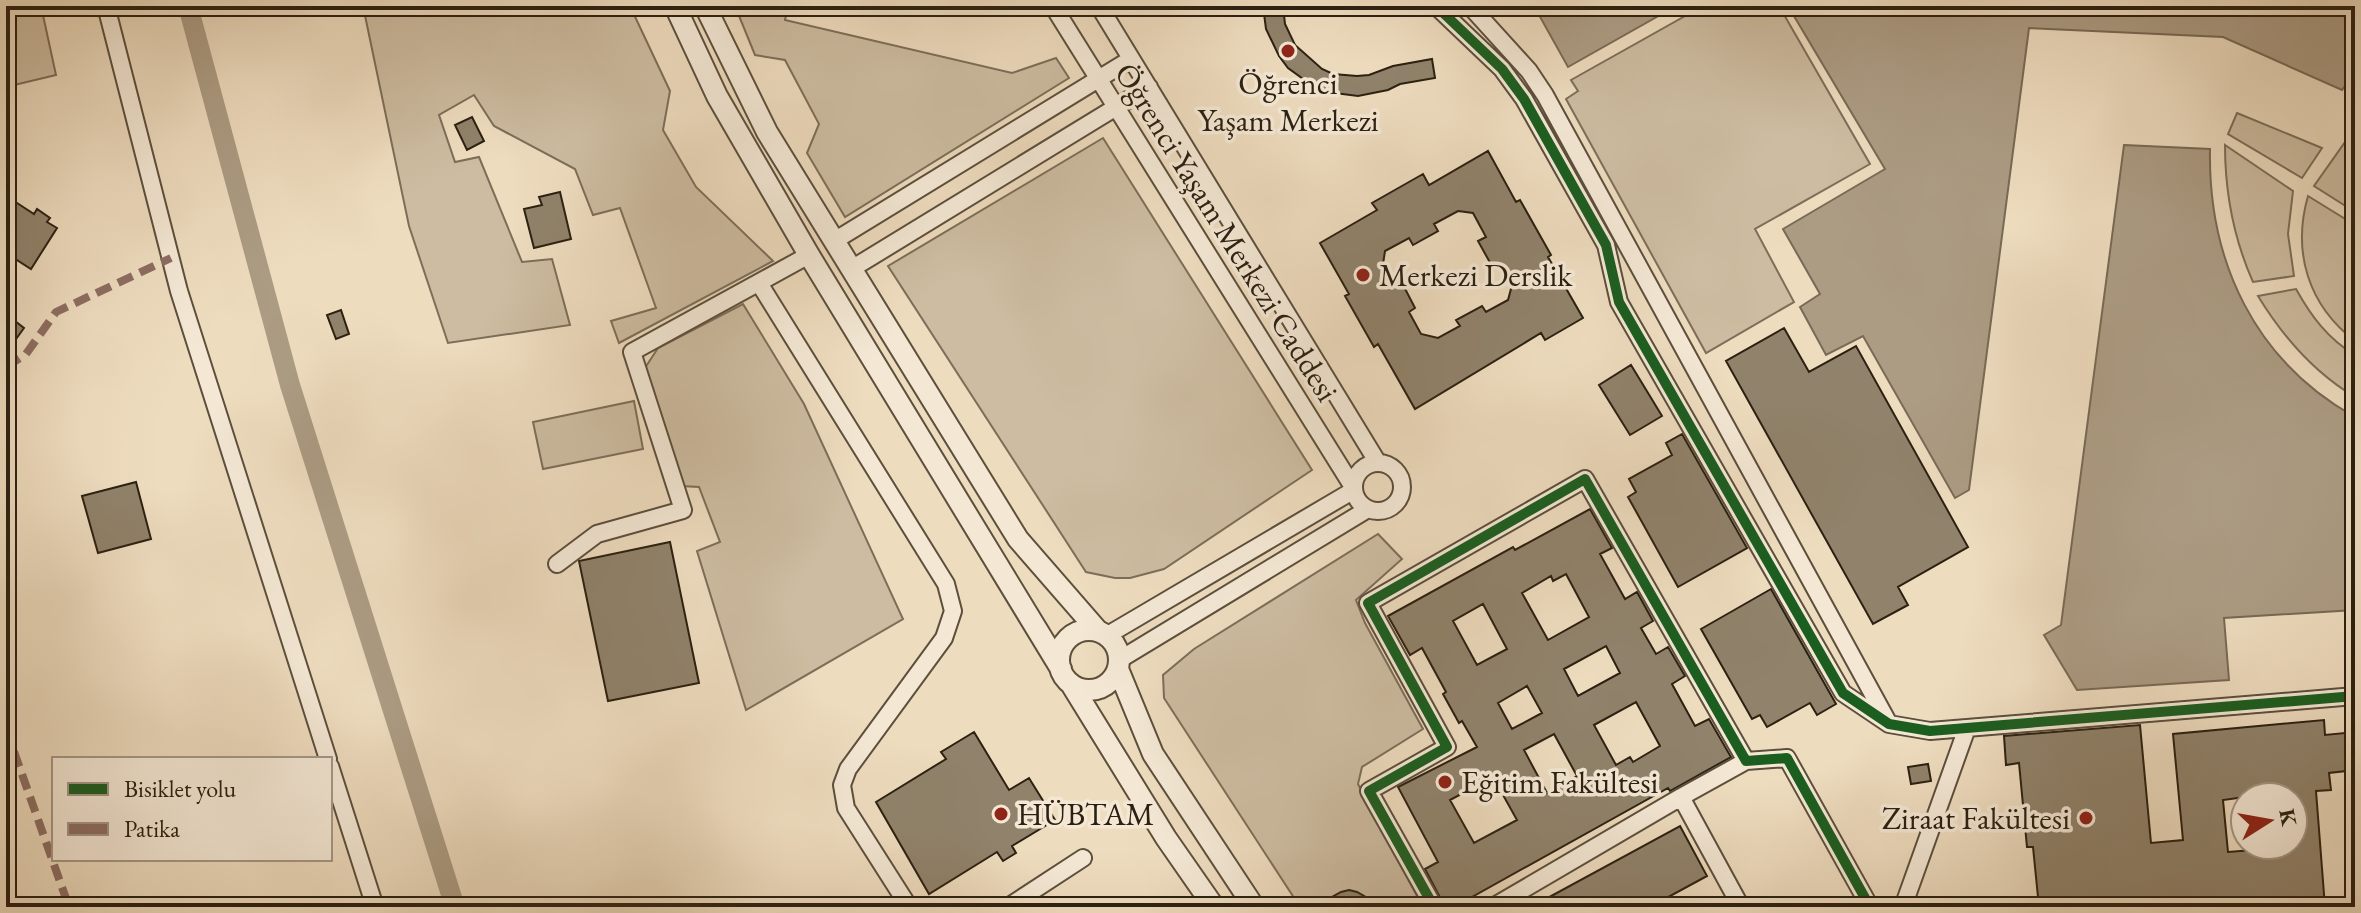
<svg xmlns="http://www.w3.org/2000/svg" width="2361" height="913" viewBox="0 0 2361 913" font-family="'EB Garamond',serif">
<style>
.green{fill:#cdbca1;stroke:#7c6e59;stroke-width:2}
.water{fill:#ac9c84;stroke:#786a56;stroke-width:2}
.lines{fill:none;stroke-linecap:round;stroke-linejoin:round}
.canal{stroke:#ac9c84;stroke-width:20}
.building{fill:#90826b;stroke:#2b2011;stroke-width:2;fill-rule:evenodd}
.minor-casing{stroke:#5c4f3c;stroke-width:20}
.tertiary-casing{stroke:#5c4f3c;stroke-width:24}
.minor{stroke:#f4e8d5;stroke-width:16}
.tertiary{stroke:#f4e8d5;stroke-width:20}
.quiet{stroke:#8d6e63;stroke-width:8;stroke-dasharray:16 8;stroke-linecap:butt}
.cycleway-casing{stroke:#f4e8d5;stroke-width:15}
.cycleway{stroke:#1b5e20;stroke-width:10}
.poi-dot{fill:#8f2418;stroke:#f4e8d5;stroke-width:3}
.labels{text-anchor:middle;stroke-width:7;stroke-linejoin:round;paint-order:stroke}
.poi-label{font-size:32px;fill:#2b2011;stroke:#f4e8d5;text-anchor:start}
.street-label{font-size:32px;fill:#2b2011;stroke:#f4e8d5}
</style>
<rect width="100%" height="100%" fill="#eedcbf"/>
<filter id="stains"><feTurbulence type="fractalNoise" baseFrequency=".0025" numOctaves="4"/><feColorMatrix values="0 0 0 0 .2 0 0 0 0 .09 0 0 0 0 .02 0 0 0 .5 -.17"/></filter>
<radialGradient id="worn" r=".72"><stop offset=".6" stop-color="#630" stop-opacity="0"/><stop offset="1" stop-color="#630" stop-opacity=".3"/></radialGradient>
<path class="green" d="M6,6h35l15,69 -50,12z
M363,6h267l40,85 -7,39 33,57 77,74 -154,82 -8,-22 45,-13 -36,-100 -27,7 -18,-46 -81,-43 -20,-31 -35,20 16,47 24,-5 43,105 30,-3 18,66 -122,18 -39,-117z
M735,6h53l-3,14 227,53 44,-15 13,20 -224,139 -38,-64 12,-29 -34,-64 -30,-5z
M1703,6h76l91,158 -115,65 39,73 -88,51 -140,-254 12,-8 -7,-11z
M2237,113l85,35 -20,30 -74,-44z
M2355,128v84l-41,-26z
M1103,138l209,332 -148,99 -34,9h-15l-29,-6 -198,-306z
M2225,145l68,46 -5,43 6,42 -41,6c-20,-45 -28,-88 -28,-137z
M2308,196l47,29v116c-47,-36 -63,-89 -47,-145z
M2296,289c15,27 32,50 59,66v42c-42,-25 -72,-60 -97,-101z
M743,304l61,100 99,215 -157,91 -49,-159 23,-9 -21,-55 -18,-1 -38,-115 15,-23z
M634,401l9,48 -100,20 -10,-47z
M1378,534l24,25 -46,41 9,23 58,106 -61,38 -4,17 65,123h-123l-136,-209 -1,-23 31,-26z"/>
<path class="water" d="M1534,6h142l-108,61z
M1788,6h567v66l-13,18 -119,-53 -194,-9 -60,462 -14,8 -92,-162 -37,19 -26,-48 20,-13 -37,-65 102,-60z
M2124,145l86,4c-2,113 45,212 145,268v193l-131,8 5,62 -152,10 -33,-55 17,-10z"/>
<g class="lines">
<path class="canal" d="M188,6l102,379 165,522"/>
</g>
<path class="building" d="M1263,6h20l2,18 10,21 27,24 11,5 24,2 12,-1 24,-9 39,-7 3,19 -35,6 -12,6 -30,6 -31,-4 -14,-6 -25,-18 -9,-12 -13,-27z
M472,117l12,24 -17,9 -12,-25z
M1488,151l28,51 4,-2 31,55 -3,2 35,61 -38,22 -4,-7 -126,76 -37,-65 -4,3 -29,-51 4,-2 -29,-51 57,-33 -5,-7 51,-29 6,11zM1458,211l15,2 13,24 -8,4 15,27 8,-4 11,21 -4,15 -22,12 -4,-6 -26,14 4,6 -22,12 -17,-4 -12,-22 6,-4 -14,-27 -7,4 -11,-21 2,-13 24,-13 4,7 25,-14 -4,-7z
M560,192l11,47 -37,9 -10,-39 18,-4 -3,-8z
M14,201l20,13 3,-5 13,9 -3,4 10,6 -26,41 -25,-16v-39z
M341,310l8,24 -13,5 -9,-24z
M6,314l18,14 -18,25z
M1784,328l25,44 47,-26 112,201 -70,40 10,18 -35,19 -147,-263z
M1631,365l31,51 -32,19 -31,-50z
M1682,434l65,114 -69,39 -50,-90 8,-5 -7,-13 43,-24 -6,-12z
M136,482l15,57 -53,14 -16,-57z
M1590,509l22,39 -12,6 25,45 12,-7 16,29 -12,7 15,26 12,-7 17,29 -13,8 23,42 14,-7 22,38 -61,34 -2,-3 -214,119h-9l-20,-38 13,-7 -40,-75 79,-40 -15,-26 -3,2 -16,-29 3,-2 -24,-44 -12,7 -22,-39 125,-69 2,3zM1566,574l23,43 -41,23 -26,-47 29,-17 2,5zM1483,604l24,45 -30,16 -24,-44zM1606,646l14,27 -42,23 -14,-27zM1527,686l15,27 -30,16 -14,-26zM1636,702l24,44 -27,16 -3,-5 -14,8 -22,-40zM1554,734l23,42 -30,17 -23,-43zM1493,777l24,43 -43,23 -24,-43z
M670,542l29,141 -91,18 -29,-140z
M1771,589l65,115 -19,11 -7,-12 -43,24 -7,-12 -8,4 -51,-90z
M2324,720l1,15 30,-3v38l-26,3 2,17 -15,1 9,116h-131l-1,-8 -32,2v6h-122l-6,-60h-6l-8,-84 -13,2 -2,-29 136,-11 11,118 32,-3 -10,-106zM2245,797h48v48h-27v4l-38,3 -5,-52z
M974,732l35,58 20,-12 26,42 -43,26 4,7 -13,8 -6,-9 -68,42 -53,-92 70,-43 -5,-7z
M1928,764l3,17 -20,3 -3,-17z
M1680,826l27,50 -57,31h-119z
M1349,890l8,2 26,15h-69l27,-15z"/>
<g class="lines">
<g class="minor-casing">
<path id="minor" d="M106,6l73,285 149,468
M1053,6l300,481
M1099,6l279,457
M1436,6l66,63 22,30 82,146 13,57 224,391 46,31 41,7 425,-35
M1470,6l59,65 16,24 343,627
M834,241l297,-182
M853,268l296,-181
M759,283l187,301 7,27 -9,27 -96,131 -6,16 4,23 63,99
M1354 487a24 24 0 1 1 48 0a24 24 0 1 1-48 0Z
M557,564l40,-30 86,-24 -51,-158 177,-97
M1106,636l248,-146
M1119,660l249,-151
M330,766l45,141
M1008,907l75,-49
M1434,907l-65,-116 78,-44 -79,-144 217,-124 161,282 41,-3 83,149
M1493,907l188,-110
M1741,907l-60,-110 65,-36
M1903,907l64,-179"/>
</g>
<g class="tertiary-casing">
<path id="tertiary" d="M675,6l42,90 92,159 252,414
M705,6l62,126 251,407 80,92
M1059 660a30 30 0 1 1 60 0a30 30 0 1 1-60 0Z
M1118,669l35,85 101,153
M1071,684l95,154 48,69"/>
</g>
<use href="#minor" class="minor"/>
<use href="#tertiary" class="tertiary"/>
<path class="quiet" d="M6,367l20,-13 30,-42 115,-54
M6,729l63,178"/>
<g class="cycleway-casing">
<path id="cycleway" d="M1436,6l66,63 22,30 82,146 13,57 224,391 46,31 41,7 425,-35
M1434,907l-65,-116 78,-44 -79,-144 217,-124 161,282 41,-3 83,149"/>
</g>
<use href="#cycleway" class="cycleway"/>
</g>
<g class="poi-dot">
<circle cx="1288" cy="51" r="8"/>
<circle cx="1363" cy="275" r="8"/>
<circle cx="1445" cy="782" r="8"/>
<circle cx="1001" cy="814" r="8"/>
<circle cx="2086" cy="818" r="8"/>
</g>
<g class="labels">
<g class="poi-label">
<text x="1288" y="94" text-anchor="middle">Öğrenci<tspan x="1288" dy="37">Yaşam Merkezi</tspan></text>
<text x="1379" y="286">Merkezi Derslik</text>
<text x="1461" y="793">Eğitim Fakültesi</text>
<text x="1017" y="825">HÜBTAM</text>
<text x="2070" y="829" text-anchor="end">Ziraat Fakültesi</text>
</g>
<g class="street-label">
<text transform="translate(1227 232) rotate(58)" y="11">Öğrenci Yaşam Merkezi Caddesi</text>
</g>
</g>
<rect width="2361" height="913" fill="none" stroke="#eedcbf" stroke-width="32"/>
<rect x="8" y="8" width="2345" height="897" fill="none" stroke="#2b2011" stroke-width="4"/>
<rect x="16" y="16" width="2329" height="881" fill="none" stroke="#2b2011" stroke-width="2"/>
<rect x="52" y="757" width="280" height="104" fill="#f4e8d5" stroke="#a49887" stroke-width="2"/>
<rect x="68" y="783" width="40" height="12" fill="#1b5e20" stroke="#a49887" stroke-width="2"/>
<text x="124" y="797" font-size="24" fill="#2b2011">Bisiklet yolu</text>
<rect x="68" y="823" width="40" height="12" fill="#8d6e63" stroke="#a49887" stroke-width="2"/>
<text x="124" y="837" font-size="24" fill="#2b2011">Patika</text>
<g transform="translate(2269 821) rotate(79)"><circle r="38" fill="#f4e8d5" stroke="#a49887" stroke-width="2"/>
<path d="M0-6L14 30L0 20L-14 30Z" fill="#8f2418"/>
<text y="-12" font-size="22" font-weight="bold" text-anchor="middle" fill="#2b2011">K</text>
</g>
<rect width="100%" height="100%" filter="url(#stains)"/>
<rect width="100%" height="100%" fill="url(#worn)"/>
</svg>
